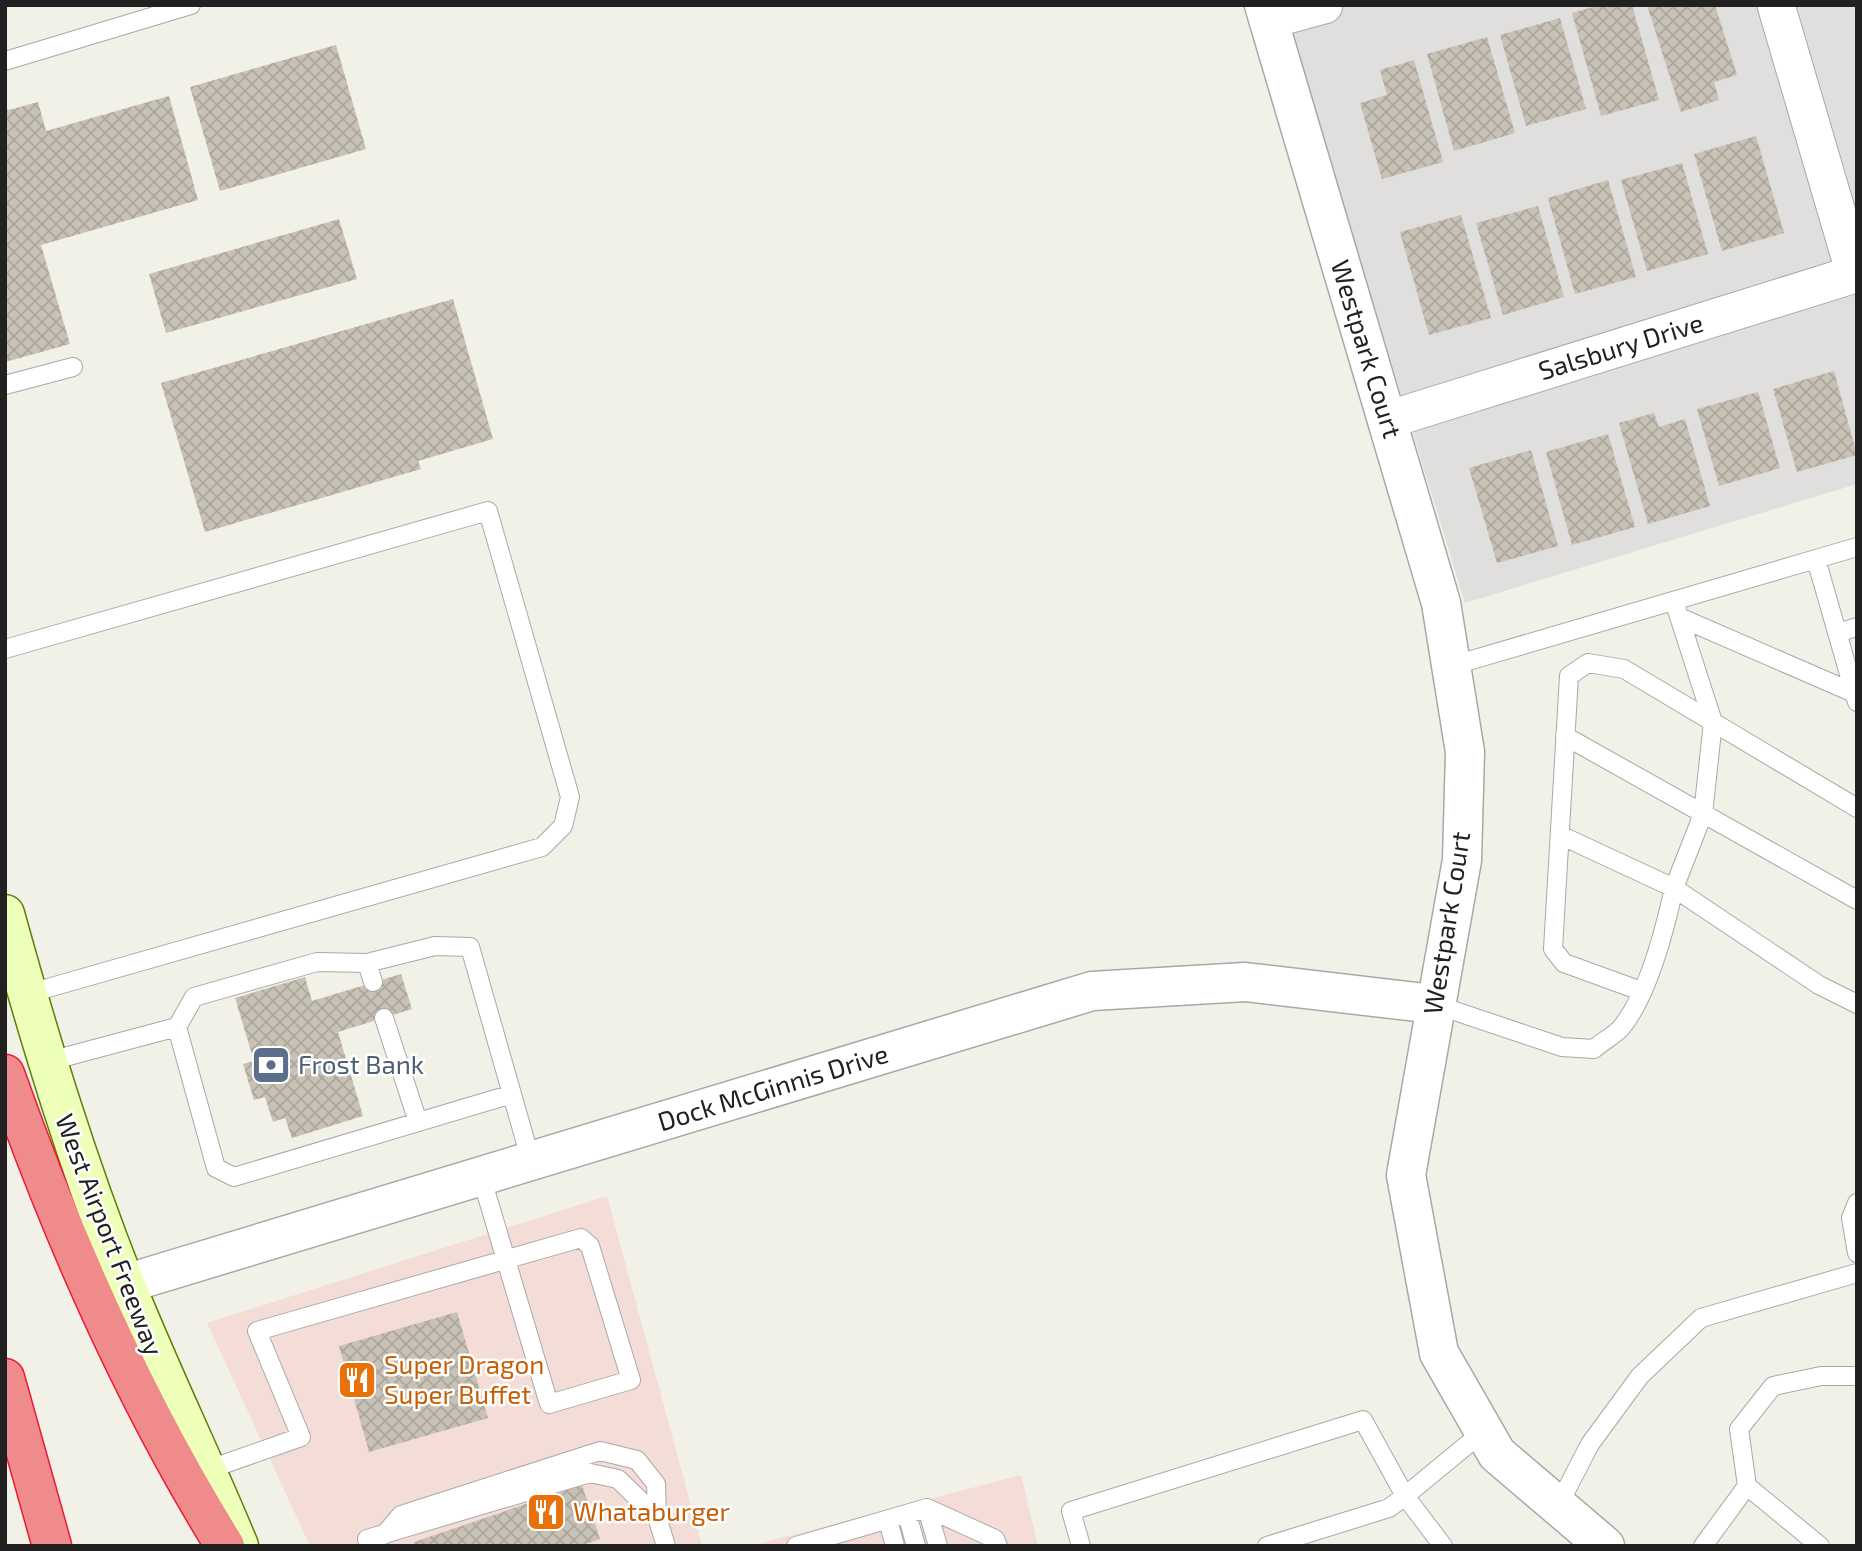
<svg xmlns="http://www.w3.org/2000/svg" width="1862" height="1551" viewBox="0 0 1862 1551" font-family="'Exo 2',sans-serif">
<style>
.residential{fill:#e0dfde}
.commercial{fill:#f4ddd6}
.building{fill:url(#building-cross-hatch)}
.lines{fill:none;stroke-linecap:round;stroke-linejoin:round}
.service-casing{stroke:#a8a8a8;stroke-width:20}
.minor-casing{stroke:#a8a8a8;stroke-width:39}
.tertiary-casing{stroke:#a8a8a8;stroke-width:41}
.secondary-casing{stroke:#5a8100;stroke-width:41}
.motorway-casing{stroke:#eb1a39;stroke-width:41}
.service{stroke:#fff;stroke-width:18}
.minor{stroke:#fff;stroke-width:37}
.tertiary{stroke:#fff;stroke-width:38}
.secondary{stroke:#eeffb9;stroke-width:38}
.motorway{stroke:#ef8b8a;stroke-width:38}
.labels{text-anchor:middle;stroke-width:5;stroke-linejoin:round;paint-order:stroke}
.street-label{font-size:26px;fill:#212121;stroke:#fff}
.service-label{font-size:26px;fill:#4e5e75;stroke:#fff;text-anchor:start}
.food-label{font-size:26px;fill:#c56008;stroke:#fff;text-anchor:start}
</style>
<defs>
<pattern id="building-cross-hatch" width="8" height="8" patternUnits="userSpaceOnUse" patternTransform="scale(1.75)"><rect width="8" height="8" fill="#c8c1b6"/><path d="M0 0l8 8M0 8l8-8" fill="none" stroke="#aca69c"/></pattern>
</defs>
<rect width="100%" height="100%" fill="#f2f1e8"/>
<path class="residential" d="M1282,5h575v479l-392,119z"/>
<path class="commercial" d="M607,1196l95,350h-392l-103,-223z
M1021,1475l17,71h-288z"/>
<path class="building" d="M1600,5h32l27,95 -58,16 -29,-103z
M1647,5h68l22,70 -23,7 5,18 -38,12z
M1560,18l26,91 -60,17 -26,-91z
M1487,37l28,96 -61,18 -27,-97z
M336,45l30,104 -146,42 -30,-104z
M1414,60l29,102 -61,17 -22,-76 27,-8 -7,-25z
M169,96l29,104 -157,45 29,99 -65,18v-254l4,2 29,-8 8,29z
M1756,136l28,97 -62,18 -28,-97z
M1682,163l26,91 -61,17 -26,-91z
M1608,180l28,97 -61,17 -27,-96z
M1538,206l26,91 -61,18 -27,-92z
M1461,215l30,103 -62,17 -29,-103z
M339,219l18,60 -191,54 -17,-59z
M453,299l40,140 -75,22 3,8 -216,63 -44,-149z
M1834,371l23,84 -60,17 -24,-83z
M1758,392l22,76 -61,18 -22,-77z
M1654,413l5,14 26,-8 25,87 -62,18 -29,-101z
M1608,434l27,93 -63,18 -26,-93z
M1531,450l27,96 -61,17 -28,-95z
M401,974l11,35 -74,23 25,84 -71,22 -7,-20 -12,4 -8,-25 -11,3 -11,-36 11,-3 -19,-63 70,-21 7,24z
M457,1312l31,106 -119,34 -30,-106z
M582,1485l18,54 -19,7h-166l-1,-4z"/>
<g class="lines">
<g class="service-casing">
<path id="service" d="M5,61l186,-56
M5,385l68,-18
M1816,559l41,-12
M1679,617l175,76
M1837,633l20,-6
M5,649l483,-138 82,286 -7,29 -21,21 -515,147
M1451,666l365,-107 41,143
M1565,736l292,164
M1560,835l114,53 29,-74 10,-92 -39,-121
M367,963l6,19
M1641,991l-77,-28 -11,-14 16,-273 19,-13 36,6 233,139
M1434,1004l128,43 32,2c8,-7 19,-13 26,-20 28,-32 45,-100 54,-141l145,97 38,19
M384,1018l34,104
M177,1027l17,-30 123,-35 50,1 68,-17 35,1 61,214
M46,1062l131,-35 39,141 18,9 278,-83
M1857,1203l-6,15 6,35
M207,1470l94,-33 -44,-106 324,-93 9,8 41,134 -82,24 -68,-228
M1747,1486l73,60
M1558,1506l32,-62 50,-68 61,-58 156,-45
M927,1508l11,38
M907,1514l9,32
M888,1520l7,26
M384,1535l17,-20 199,-64 37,9 19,24 1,33 9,29
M369,1546l-2,-7 223,-66 28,6 39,38
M796,1546l131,-38 68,31 3,7
M1081,1546l-10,-35 292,-91 42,76 -16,12 -122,38
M1443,1546l-38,-50 79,-65
M1703,1546l44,-60 -8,-57 34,-43 48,-10h36"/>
</g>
<g class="minor-casing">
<path id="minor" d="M1269,20l55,-15
M1387,420l468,-146 -79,-269"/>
</g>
<g class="tertiary-casing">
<path id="tertiary" d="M1264,5l177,598 24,149 -3,108 -56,315 33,178 58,101 108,92
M125,1284l967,-293 153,-9 189,22"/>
</g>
<g class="secondary-casing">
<path id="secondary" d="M5,914c35,127 73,252 122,374 35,87 76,171 112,258"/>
</g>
<g class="motorway-casing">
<path id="motorway" d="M5,1074c58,164 128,324 220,472
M5,1378l47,168"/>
</g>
<use href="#service" class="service"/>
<use href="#minor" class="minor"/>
<use href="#tertiary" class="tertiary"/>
<use href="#secondary" class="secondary"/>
<use href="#motorway" class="motorway"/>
</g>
<defs>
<g id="bank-square" transform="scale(2.0125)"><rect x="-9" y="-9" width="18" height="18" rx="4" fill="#5c6f8a" stroke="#fff"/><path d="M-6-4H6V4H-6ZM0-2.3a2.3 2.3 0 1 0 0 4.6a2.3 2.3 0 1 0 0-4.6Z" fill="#fff"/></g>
<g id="restaurant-square" transform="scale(2.0125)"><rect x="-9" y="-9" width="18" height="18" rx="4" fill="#e8710a" stroke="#fff"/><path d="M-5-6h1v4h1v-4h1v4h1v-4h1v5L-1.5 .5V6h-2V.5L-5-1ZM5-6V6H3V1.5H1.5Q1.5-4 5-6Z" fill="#fff"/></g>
</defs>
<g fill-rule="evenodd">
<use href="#bank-square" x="271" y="1065"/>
<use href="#restaurant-square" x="357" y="1380"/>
<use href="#restaurant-square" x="546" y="1512"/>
</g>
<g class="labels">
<g class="street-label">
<text transform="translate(1621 347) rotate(-17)" y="9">Salsbury Drive</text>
<text transform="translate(1366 349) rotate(73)" y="9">Westpark Court</text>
<text transform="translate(1447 923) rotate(-81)" y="9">Westpark Court</text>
<text transform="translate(773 1088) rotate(-17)" y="9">Dock McGinnis Drive</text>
<text transform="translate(109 1235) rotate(69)" y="9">West Airport Freeway</text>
</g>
<g class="service-label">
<text x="298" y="1074">Frost Bank</text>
</g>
<g class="food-label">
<text x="384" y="1374">Super Dragon<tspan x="384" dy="30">Super Buffet</tspan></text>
<text x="573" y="1521">Whataburger</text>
</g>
</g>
<rect width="1862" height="1551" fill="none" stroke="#212121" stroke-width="14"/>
</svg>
